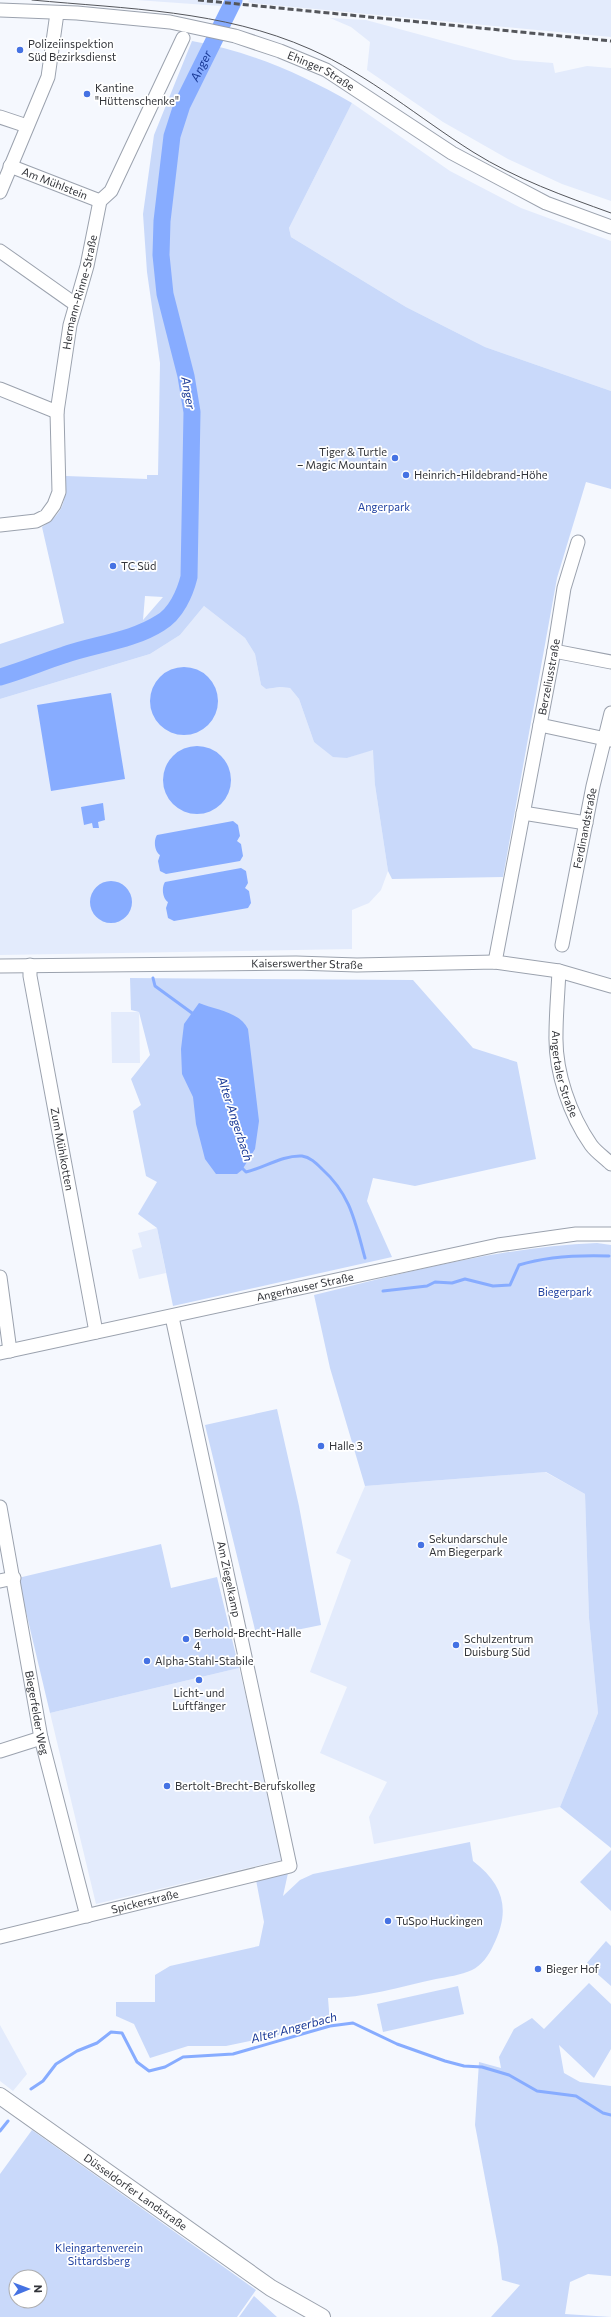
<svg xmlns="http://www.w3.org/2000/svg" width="611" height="2317" viewBox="0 0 611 2317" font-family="Commissioner,sans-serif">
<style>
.built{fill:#e3ebfc}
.green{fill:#c9d9fa;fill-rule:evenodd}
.water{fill:#87acff}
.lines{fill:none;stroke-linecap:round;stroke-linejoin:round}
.stream{stroke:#87acff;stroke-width:3}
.river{stroke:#87acff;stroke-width:17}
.minor-casing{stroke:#9ba2ae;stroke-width:15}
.major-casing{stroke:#9ba2ae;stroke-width:18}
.minor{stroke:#fff;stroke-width:13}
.major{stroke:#fff;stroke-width:16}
.tram{stroke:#54565b;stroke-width:1}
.rail{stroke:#54565b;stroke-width:3;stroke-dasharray:6 3;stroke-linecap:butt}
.poi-dot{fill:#4572e3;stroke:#fff;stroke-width:1.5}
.labels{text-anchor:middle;stroke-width:3.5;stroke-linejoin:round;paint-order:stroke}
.poi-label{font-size:11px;fill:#33353a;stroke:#fff;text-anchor:start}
.street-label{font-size:11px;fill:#33353a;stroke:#fff}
.park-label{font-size:11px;fill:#2344a2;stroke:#fff}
.water-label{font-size:12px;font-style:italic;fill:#1a3a97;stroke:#fff}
</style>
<rect width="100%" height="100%" fill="#f5f8fe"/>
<path class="built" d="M136,0h86l-1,6z
M249,0h362v37l-359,-34 -4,-1z
M330,18l36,2 148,40 39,3 2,10 32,-7 24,2v133l-49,-17 -54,-25 -65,-37 -76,-52 3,-28 -19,-15z
M352,103l98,68 71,37 90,33v150l-126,-44 -79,-40 -115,-70 -2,-9z
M204,606l41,32 10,16 6,31 5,4 14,-2 10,1 9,11 15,43 33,16 27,-9 1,36 13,86 -7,19 -12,13 -17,7v39l-352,6v-256l150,-45 30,-19z
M111,1012h28l1,51h-28z
M157,1228l9,45 -27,6 -7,-29 10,-3 -4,-14z
M545,1472l40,22 4,124 9,95 -38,94 -186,37 -5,-27 18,-35 -67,-29 27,-66 -37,-15 41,-112 -15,-7 29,-67z
M239,1668l46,191 -189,45 -46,-191z
M0,2025l27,49 -14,17 -13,-10z"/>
<path class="green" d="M192,41c57,10 110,33 160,62l-63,125 2,9 115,70 79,40 126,44v98l-25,-7 -29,96 -54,299 -111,2 -4,-8 -13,-86 -2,-35 -26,8 -14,-1 -19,-15 -15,-43 -9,-11 -10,-1 -14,2 -5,-4 -6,-31 -10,-16 -41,-32 -24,29 -30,19 -150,45v-55l64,-21 -22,-96c23,-15 23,-25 24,-51l81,3v-4h11l2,-112 -13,-91 -4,-58 11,-79zM145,596l18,1 -20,23z
M130,978l283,2 60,68 44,14 19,97 -121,27 -42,-8 -6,23 25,56 -219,49 -16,-78 -19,-14 19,-32 -11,-6 -13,-65 8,-6 -10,-26 19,-24 -11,-43 -8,-2z
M597,1243l14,2v603l-51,-41 38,-94 -9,-95 -4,-124 -39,-22 -181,14 -35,-118 -16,-73c93,-23 187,-48 283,-52z
M277,1409l22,97 22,119 -64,13 -52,-213z
M161,1544l10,44 46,-11 22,91 -189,45 -32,-135z
M470,1842l3,19c31,24 38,49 20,85 -4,9 -12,20 -21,24 -11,5 -25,7 -36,9 -36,8 -72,19 -108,19l2,26 -104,22h-38l-38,12 -16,-34 -18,-8v-14h39v-27l15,-9 89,-20 5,-24 -8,-42 32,-7 -5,23 17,-16 13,-6z
M611,1850v61l-31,-29z
M606,1941l5,5v40l-25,-22z
M589,1983l22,21v45l-17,29 -35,-33 5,28 16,9 31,4v190l-23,-2 -18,8 -5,32 46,3h-120l29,-32 -18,-5 -4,-33 -23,-122 4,-63 22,6 -2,-11 15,-28 18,-11 12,11z
M458,1986l6,28 -81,18 -6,-28z
M32,2130l224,160 -19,27h-237v-143zM16,2277h24v24h-24z
M254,2296l23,21h-38z"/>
<path class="water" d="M150 701a34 34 0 1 1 68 0a34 34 0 1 1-68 0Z
M111,693l14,86 -74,12 -14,-86z
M163 780a34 34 0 1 1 68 0a34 34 0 1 1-68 0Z
M103,803l2,17 -7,2 1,6h-6l-1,-5 -8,2 -3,-18z
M233,821l5,4 2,11 -3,5 4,3 2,12 -3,5 -74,13 -6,-3 -2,-10 2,-6c-5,-3 -7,-14 -3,-20z
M241,868l5,3 2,12 -3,5 4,3 2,12 -3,5 -74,13 -6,-3 -2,-10 2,-6c-5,-3 -7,-14 -3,-20z
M90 902a21 21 0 1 1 42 0a21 21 0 1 1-42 0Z
M199,1003c17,7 41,9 49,26l11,92 -4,28 -13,21 -5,4h-21l-11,-15 -9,-35 -3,-27 -11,-23 -1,-25 3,-25z"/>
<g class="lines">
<path class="stream" d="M153,978l2,8 37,27 1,4
M241,1167l5,5c18,-4 36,-17 56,-16 8,1 14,7 20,13 29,26 33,53 43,89
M383,1291l44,-5 8,-4 17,1 13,-4 28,7 17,-1 9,-20c29,-9 60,-10 90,-9
M31,2089l12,-8 13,-17 21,-13 20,-8 14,-11 11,1 15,29 12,9 16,-4 18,-10 50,-3 97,-28 23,-3 44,21 48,17 19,5 18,1 27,8 28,16 39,5 27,17 8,2
M0,2131l8,-10"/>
<path class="river" id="s1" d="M0,677c22,-6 42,-15 64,-22 31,-11 68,-14 96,-32 16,-9 25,-30 29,-46l3,-165 -6,-36 -21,-82 -4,-39 1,-34 10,-85 10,-31 52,-105"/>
<g class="minor-casing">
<g id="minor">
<path id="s2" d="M0,10l77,3 93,9 65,14 45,15 46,19 126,83 60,32 34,18 65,24"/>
<path d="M0,117l27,9"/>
<path id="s3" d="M10,166l90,35"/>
<path d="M0,192l48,-115 9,-64"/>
<path d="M0,251l75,53"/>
<path d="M0,389l57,23"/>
<path id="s4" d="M0,525l36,-4 10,-5 8,-11 5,-13 -2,-80 13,-87 17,-59 13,-65 11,-10 72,-153"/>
<path d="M554,651l57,11"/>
<path d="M540,725l70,15"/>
<path d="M523,813l63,10"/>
<path id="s5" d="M562,945l31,-159 18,-73"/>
<path id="s6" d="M495,962l59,-311 10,-63 14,-46"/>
<path id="s7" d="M30,965v11l66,356"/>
<path id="s8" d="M0,966l296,-3 61,2 138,-3 64,9 52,15"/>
<path id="s9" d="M559,971c-1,21 -3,43 -3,64 -1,37 14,80 35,110 5,7 14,13 20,19"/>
<path d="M0,1277l10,74"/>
<path id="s10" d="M0,1353l498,-108 78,-11h35"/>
<path id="s11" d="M0,1507l41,231 46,178"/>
<path d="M0,1581l14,-3"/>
<path d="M0,1751l41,-13"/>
<path id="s12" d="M0,1937l290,-71 -118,-549"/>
</g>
</g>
<g class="major-casing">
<g id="major">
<path id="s13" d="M0,2096l271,192 51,29"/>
</g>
</g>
<use href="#minor" class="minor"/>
<use href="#major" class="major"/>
<path class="tram" d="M32,0c95,9 190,10 278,49 59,26 109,69 163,103 43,27 91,44 138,61"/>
<path class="rail" d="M198,0l413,41"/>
</g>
<g class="poi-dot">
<circle cx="20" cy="50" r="4"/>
<circle cx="87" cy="94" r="4"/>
<circle cx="395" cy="458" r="4"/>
<circle cx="406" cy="475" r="4"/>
<circle cx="113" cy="566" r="4"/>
<circle cx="321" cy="1446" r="4"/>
<circle cx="421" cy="1545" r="4"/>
<circle cx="186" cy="1639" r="4"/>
<circle cx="456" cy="1645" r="4"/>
<circle cx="147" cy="1661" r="4"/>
<circle cx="199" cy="1680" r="4"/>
<circle cx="167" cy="1786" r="4"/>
<circle cx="388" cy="1921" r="4"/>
<circle cx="538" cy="1969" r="4"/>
</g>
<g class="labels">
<g class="poi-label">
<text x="28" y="48">Polizeiinspektion<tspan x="28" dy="13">Süd Bezirksdienst</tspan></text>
<text x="95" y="92">Kantine<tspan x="95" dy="13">"Hüttenschenke"</tspan></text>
<text x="387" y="456" text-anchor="end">Tiger &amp; Turtle<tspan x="387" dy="13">– Magic Mountain</tspan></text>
<text x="414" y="479">Heinrich-Hildebrand-Höhe</text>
<text x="121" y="570">TC Süd</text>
<text x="329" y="1450">Halle 3</text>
<text x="429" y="1543">Sekundarschule<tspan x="429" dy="13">Am Biegerpark</tspan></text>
<text x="194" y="1637">Berhold-Brecht-Halle<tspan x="194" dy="13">4</tspan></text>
<text x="464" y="1643">Schulzentrum<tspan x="464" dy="13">Duisburg Süd</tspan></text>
<text x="155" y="1665">Alpha-Stahl-Stabile</text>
<text x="199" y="1697" text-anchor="middle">Licht- und<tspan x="199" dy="13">Luftfänger</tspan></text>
<text x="175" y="1790">Bertolt-Brecht-Berufskolleg</text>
<text x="396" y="1925">TuSpo Huckingen</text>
<text x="546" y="1973">Bieger Hof</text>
</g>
<g class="street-label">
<text dy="4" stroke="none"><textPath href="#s2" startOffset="330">Ehinger Straße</textPath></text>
<text dy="4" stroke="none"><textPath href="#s3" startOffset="48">Am Mühlstein</textPath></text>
<text dy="4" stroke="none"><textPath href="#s4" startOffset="277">Hermann-Rinne-Straße</textPath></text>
<text dy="4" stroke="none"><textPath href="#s6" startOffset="290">Berzeliusstraße</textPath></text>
<text dy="4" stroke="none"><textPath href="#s5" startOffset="119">Ferdinandstraße</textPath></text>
<text dy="4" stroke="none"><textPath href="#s8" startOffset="307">Kaiserswerther Straße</textPath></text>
<text dy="4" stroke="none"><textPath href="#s9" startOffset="104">Angertaler Straße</textPath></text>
<text dy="4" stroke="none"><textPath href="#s7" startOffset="187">Zum Mühlkotten</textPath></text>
<text dy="4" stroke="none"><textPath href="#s10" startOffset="312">Angerhauser Straße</textPath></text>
<text transform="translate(229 1579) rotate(78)" y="4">Am Ziegelkamp</text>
<text dy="4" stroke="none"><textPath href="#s11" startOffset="209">Biegerfelder Weg</textPath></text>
<text dy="4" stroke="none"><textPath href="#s12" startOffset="149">Spickerstraße</textPath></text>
<text dy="4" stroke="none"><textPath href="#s13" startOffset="166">Düsseldorfer Landstraße</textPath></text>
</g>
<g class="park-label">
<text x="384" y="511">Angerpark</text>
<text x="565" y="1296">Biegerpark</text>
<text x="99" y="2252">Kleingartenverein<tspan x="99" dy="13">Sittardsberg</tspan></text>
</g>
<g class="water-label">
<text dy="4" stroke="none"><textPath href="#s1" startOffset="746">Anger</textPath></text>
<text transform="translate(188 393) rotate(80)" y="4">Anger</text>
<text transform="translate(235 1119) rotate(72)" y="4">Alter Angerbach</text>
<text transform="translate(294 2028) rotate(-15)" y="4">Alter Angerbach</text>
</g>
</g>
<g transform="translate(28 2289) rotate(89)"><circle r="19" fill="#ffffff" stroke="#adaeb0"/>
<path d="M0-3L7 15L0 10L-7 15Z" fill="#4572e3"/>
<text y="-6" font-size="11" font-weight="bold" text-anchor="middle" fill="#33353a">N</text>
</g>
</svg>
